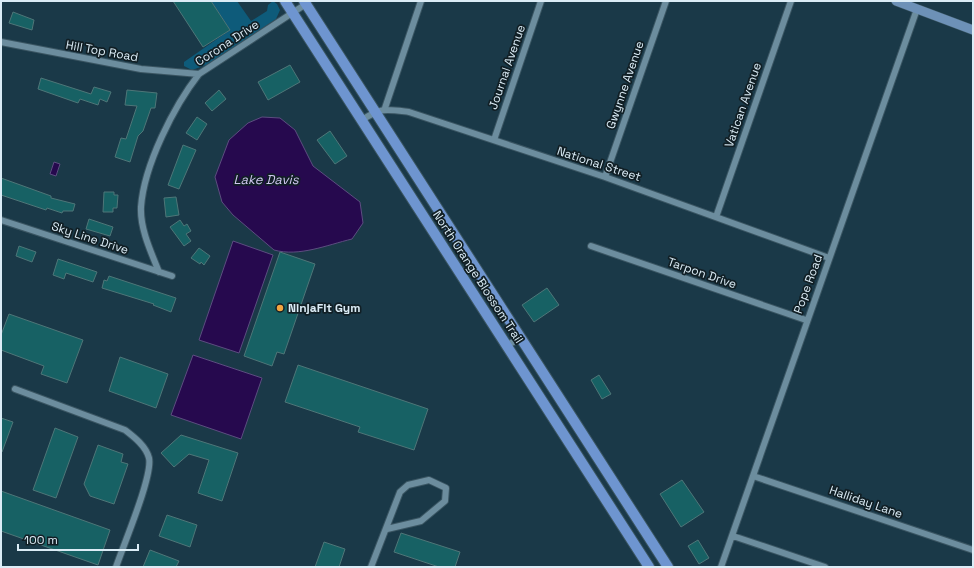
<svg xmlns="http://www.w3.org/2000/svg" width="974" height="568" viewBox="0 0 974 568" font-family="'Space Grotesk',sans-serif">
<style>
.green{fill:#0e5b7a}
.water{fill:#26094e;stroke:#5c4d80}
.building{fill:#176164;stroke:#4e7678}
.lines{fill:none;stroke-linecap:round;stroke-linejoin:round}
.street-casing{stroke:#3a5562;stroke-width:8}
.secondary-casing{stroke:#3a5562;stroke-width:10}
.primary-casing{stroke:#3a5562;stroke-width:12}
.street{stroke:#6c8d9e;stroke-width:6}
.secondary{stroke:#6d91b7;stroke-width:9}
.primary{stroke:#6e95d0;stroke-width:10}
.poi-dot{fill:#f2a540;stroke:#111f25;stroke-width:1.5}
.labels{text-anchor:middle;stroke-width:3.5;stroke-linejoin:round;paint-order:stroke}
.street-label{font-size:12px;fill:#dbecf6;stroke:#111f25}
.poi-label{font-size:12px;font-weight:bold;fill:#dbecf6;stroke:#111f25;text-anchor:start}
.water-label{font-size:13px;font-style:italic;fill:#d1c7f1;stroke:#111f25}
</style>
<rect width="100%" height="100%" fill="#1a3948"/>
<path class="green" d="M211,1h26l14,20 16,-10 1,-6 5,-4 4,3 3,6 -4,9 -70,46 -14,5 -8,-4v-4l46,-32z"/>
<path class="water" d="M262,117l18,1 15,12 18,36 47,36 3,21 -11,16c-25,6 -53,18 -78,11l-41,-35 -11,-13 -7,-25 14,-37 19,-17z
M54,162l6,2 -4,12 -6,-2z
M233,241l40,14 -34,98 -40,-13z
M193,355l69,23 -21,61 -70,-24z"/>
<path class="building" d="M173,1h38l19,29 -27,17z
M13,12l21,8 -2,10 -23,-7z
M290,65l10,17 -32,18 -10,-18z
M41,78l50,16 3,-7 17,5 -4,10 -7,-3 -2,6 -18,-6 -2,4 -40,-14z
M127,90l30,3 -2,15h-4l-8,23 -5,5 -8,26 -15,-5 6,-19 5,1 11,-33 -12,-1z
M219,90l7,9 -14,12 -7,-8z
M197,117l10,7 -10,16 -11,-7z
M330,131l17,25 -12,8 -18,-24z
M183,145l13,5 -17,39 -11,-4z
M1,178l50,18v2l24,6 -2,7h-10l-1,2 -15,-5 -1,2 -45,-15z
M104,192h10v3h4l-1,13h-4v4h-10z
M176,197l3,18 -13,2 -2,-19z
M89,219l24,8 -3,9 -24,-7z
M180,220l4,6 3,-2 4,7 -5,3 5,7 -7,5 -14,-19z
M19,246l17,6 -4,10 -16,-6z
M199,248l11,8 -6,9 -3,-3 -1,2 -9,-6z
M280,252l35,12 -31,90 -7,-2 -5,14 -28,-10z
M58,259l39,13 -4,10 -27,-9 -2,6 -11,-4z
M109,276l67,22 -5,14 -18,-7 1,-1 -52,-16 2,-8 3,1z
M547,288l12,17 -25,17 -12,-17z
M9,314l74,26 -16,43 -26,-9 3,-8 -43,-16v-15z
M120,357l48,17 -12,34 -47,-17z
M298,365l130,44 -14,41 -56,-18 2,-5 -75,-25z
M599,375l12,19 -9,5 -11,-19z
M1,418l12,4 -11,30h-1z
M55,428l23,9 -22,61 -23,-8z
M181,435l57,18 -16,48 -24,-8 11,-33 -20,-6 -15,13 -13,-14z
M98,445l25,9 -2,8 7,2 -14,40 -24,-8 -6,-12z
M682,480l22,32 -23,15 -21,-33z
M1,491l109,39 -12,35 -97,-34z
M167,515l30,10 -7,22 -31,-11z
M401,533l59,19 -5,15h-16l-45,-15z
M698,540l11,18 -10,6 -11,-18z
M324,542l21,7 -6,18h-24z
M150,550l29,11 -3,6h-33z"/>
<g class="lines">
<g class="street-casing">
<path id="street" d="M1,42l140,27 58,5
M385,108l36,-107
M362,120c19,-13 25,-11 47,-8l196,65 224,81
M494,140l47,-139
M605,177l61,-176
M716,217l75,-216
M1,220l171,56
M591,246l215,74
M159,272c-8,-20 -19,-43 -18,-65 3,-42 33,-101 58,-133l107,-70
M506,345l15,-6
M15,389l110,41c9,7 21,16 24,28 4,18 -26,88 -33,109
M753,476l220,74
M733,536l92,31
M371,567l29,-75 8,-7 21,-5 17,8 -1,13 -24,20 -34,8
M721,567l196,-558"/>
</g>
<g class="secondary-casing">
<path id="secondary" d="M896,1l77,29"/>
</g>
<g class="primary-casing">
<path id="primary" d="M285,1l364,566
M304,1l364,566"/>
</g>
<use href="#street" class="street"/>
<use href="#secondary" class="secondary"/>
<use href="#primary" class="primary"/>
</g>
<circle class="poi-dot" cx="280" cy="308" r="4"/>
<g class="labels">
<g class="street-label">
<text transform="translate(227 43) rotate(-33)" y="4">Corona Drive</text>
<text transform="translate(102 51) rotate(10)" y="4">Hill Top Road</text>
<text transform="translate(507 67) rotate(-71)" y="4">Journal Avenue</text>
<text transform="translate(625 85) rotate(-71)" y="4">Gwynne Avenue</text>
<text transform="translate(743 105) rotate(-71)" y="4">Vatican Avenue</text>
<text transform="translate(599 164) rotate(18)" y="4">National Street</text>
<text transform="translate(90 238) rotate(18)" y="4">Sky Line Drive</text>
<text transform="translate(702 273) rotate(19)" y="4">Tarpon Drive</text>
<text transform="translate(478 277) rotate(57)" y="4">North Orange Blossom Trail</text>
<text transform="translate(808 284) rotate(-70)" y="4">Pope Road</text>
<text transform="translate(866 502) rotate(19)" y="4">Halliday Lane</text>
</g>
<g class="poi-label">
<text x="288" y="312">NinjaFit Gym</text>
</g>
<g class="water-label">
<text x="266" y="184">Lake Davis</text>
</g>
</g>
<rect width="974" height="568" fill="none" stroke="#dbecf6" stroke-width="4"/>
<path d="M18 544v6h120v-6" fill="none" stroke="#dbecf6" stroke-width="2"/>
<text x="24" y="544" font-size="12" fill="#dbecf6" stroke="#111f25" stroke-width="3" paint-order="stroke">100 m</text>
</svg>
